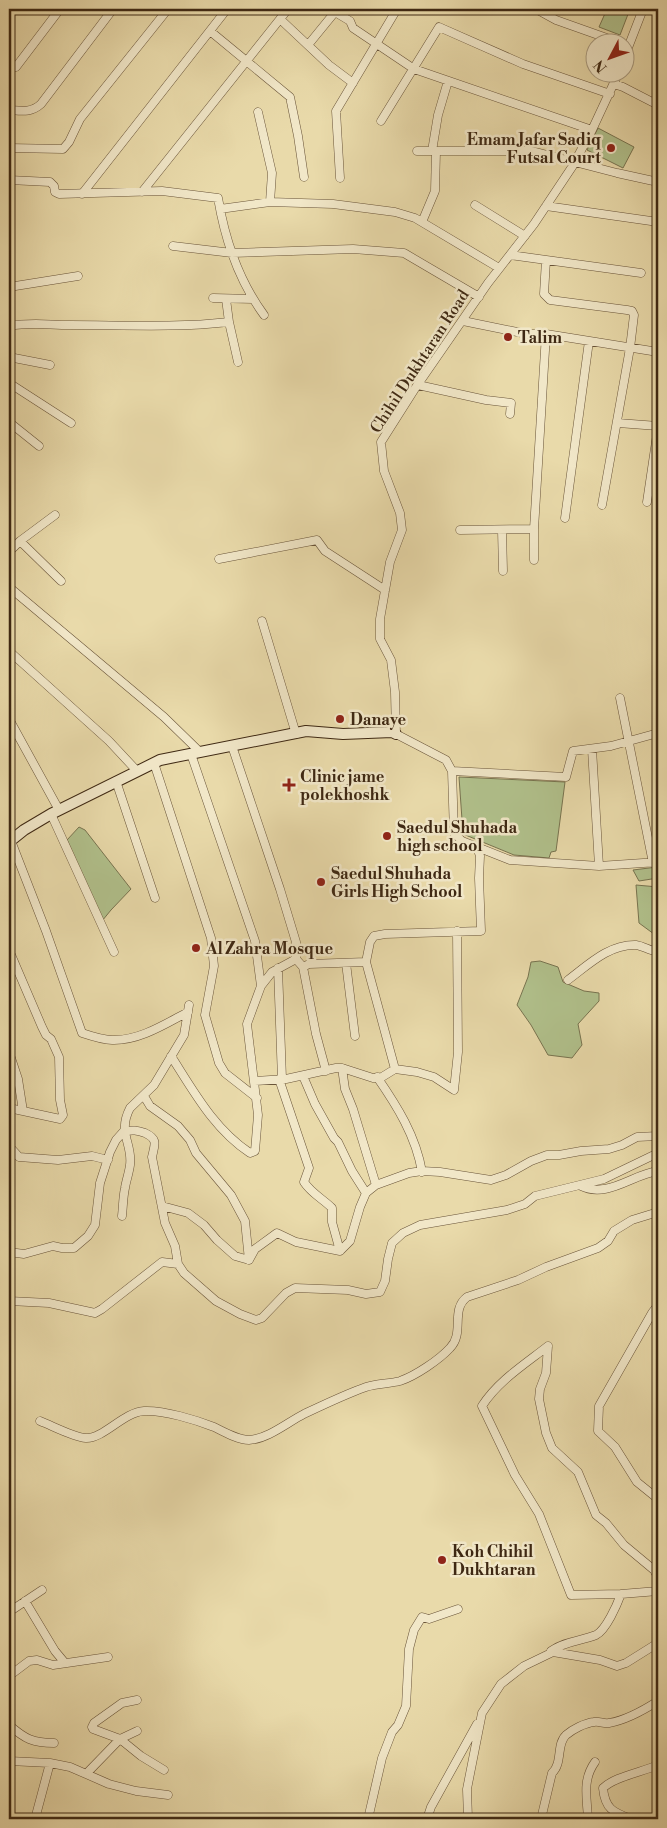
<svg xmlns="http://www.w3.org/2000/svg" width="667" height="1828" viewBox="0 0 667 1828" font-family="'Libre Bodoni',serif">
<style>
.green{fill:#b1c18c;stroke:#787450}
.lines{fill:none;stroke-linecap:round;stroke-linejoin:round}
.street-casing{stroke:#695439;stroke-width:9}
.secondary-casing{stroke:#3e2813;stroke-width:12}
.street{stroke:#f1e7c8;stroke-width:8}
.secondary{stroke:#f1e7c8;stroke-width:10}
.poi-dot{fill:#8f2418;stroke:#f1e7c8;stroke-width:2}
.labels{text-anchor:middle;stroke-width:5;stroke-linejoin:round;paint-order:stroke}
.poi-label{font-size:16px;font-weight:bold;fill:#3e2813;stroke:#f1e7c8;text-anchor:start}
.street-label{font-size:16px;fill:#3e2813;stroke:#f1e7c8}
</style>
<rect width="100%" height="100%" fill="#e9daaa"/>
<filter id="stains"><feTurbulence type="fractalNoise" baseFrequency=".004" numOctaves="4"/><feColorMatrix values="0 0 0 0 .2 0 0 0 0 .09 0 0 0 0 .02 0 0 0 .5 -.17"/></filter>
<radialGradient id="worn" r=".72"><stop offset=".6" stop-color="#630" stop-opacity="0"/><stop offset="1" stop-color="#630" stop-opacity=".3"/></radialGradient>
<path class="green" d="M607,9h23l-10,26 -21,-8z
M598,128l36,19 -11,21 -36,-18z
M459,777l106,5 -9,69 -5,1 -2,6 -35,-3 -51,-21z
M79,827l6,3 46,59 -20,21 -9,11 -35,-81z
M657,867l1,11 -19,3 -6,-11z
M636,885l22,2v50l-19,-14z
M540,961l18,6 5,15 21,9 15,2v8l-21,23 4,21 -10,13 -24,-3 -17,-30 -14,-20 11,-28 3,-15z"/>
<g class="lines">
<g class="street-casing">
<path id="street" d="M536,9l20,11 62,22
M280,19l49,46 24,18
M210,31l80,66 8,39 6,41
M308,45l27,-33 15,9 3,7 61,41 178,61
M624,58l19,-49
M9,66l7,1 44,-58
M619,72l-27,58 -20,37 -38,57 -46,59 -74,107 -33,52 3,29 16,42 2,17 -12,32 -10,57v20l11,21 4,32 1,42 50,26 6,11 2,62 8,8 48,19 89,6 59,-4
M614,84l9,3 35,18
M9,110c13,1 22,3 32,-6l72,-95
M258,112l14,61 -2,29
M381,121l58,-94 84,37 87,30
M9,148l54,1 6,-7 11,-23 88,-110
M417,151h115l85,22 41,9
M432,151l6,-36 10,-34
M340,178l-4,-67 61,-102
M9,180l41,2 4,4 1,6 4,2 103,-3 56,7c7,42 21,83 46,117
M142,192l146,-183
M82,194l145,-185
M475,205l50,31
M546,206l112,16
M220,209l50,-7 63,2 62,8 20,6 84,50
M422,222l13,-31 1,-40
M173,246l59,7 121,-4 51,4 75,44
M510,255l131,18
M546,260l-2,34 6,6 77,10 5,1 2,4 -4,33 -28,157
M9,287l69,-11
M213,298l40,1
M226,299l3,23 9,40
M463,321l64,13h19l112,18
M9,326c22,-4 39,-1 61,-1 53,0 106,3 159,-3
M9,357l41,8
M9,383l62,40
M418,385l68,15 25,3 -1,11
M9,422l30,24
M618,423l40,3
M647,502l11,-74
M565,518l24,-177
M460,530l74,-1
M502,530l1,41
M20,541l41,40
M9,552l11,-11 35,-26
M219,559l98,-19 8,11 60,39
M534,560v-31l12,-195
M9,587l155,130 36,35
M262,621l34,113
M9,651l100,90 28,30
M657,678l1,7
M620,698l33,165
M9,719l50,91
M592,749l7,117
M191,754l64,187 6,45
M154,763l57,175 3,28 -9,49 14,48 6,10 32,25
M452,771l114,6 7,-26 38,-5 47,-13
M116,781l39,117
M51,814l63,138
M11,841l35,90 36,102c9,3 21,7 30,7 27,1 53,-16 76,-28
M9,950l33,77 4,8 5,4 8,18 1,43 3,15 -3,4 -37,-8
M296,959l7,8 6,-3 57,-2 4,-20 4,-6 11,-2 96,-3 -2,-53 1,-22 -3,-9
M366,962l29,107
M346,963l9,73
M303,967l13,67 10,37
M278,968l4,111
M568,980c20,-15 41,-36 68,-35 8,1 15,7 22,6
M9,1052l9,27 5,32 -14,-3
M171,1056c23,36 43,73 79,97l5,-2 3,-36 -11,-91 14,-38 11,-14 24,-13v-17l-16,-53 -48,-143
M342,1068l3,21 8,20 23,76
M303,1076l12,28 19,34 4,4 14,29 14,22
M377,1077c20,29 39,59 45,95
M279,1079l30,89 -5,14c7,11 19,17 28,26v14l8,29
M255,1081l31,-2 50,-11h6l31,10 9,-1 13,-8 22,3 17,5 20,13 4,-38 -1,-121
M144,1096l6,10 28,20 12,14 6,13 35,42 14,26 4,39
M9,1146l10,11 39,3 34,-4 16,4
M581,1186c26,13 52,-12 77,-15
M162,1206l26,7 16,12 13,15 18,16 14,4 6,-11 22,-16 19,9 44,9 10,-10 10,-34 6,-14 10,-8 33,-12 13,-2 18,1 51,8 15,-5 25,-14 16,-6h12l22,-4 28,-2 13,-4 15,-8 21,-1
M122,1216c1,-9 1,-19 3,-28 1,-7 4,-15 5,-23 3,-21 -13,-32 0,-57l24,-23 30,-50 5,-30
M9,1252l15,2 29,-8 9,2h12l14,-12 7,-11 5,-42 10,-31 6,-12 8,-9c9,-1 13,-1 21,2 13,6 10,11 7,24l13,66 10,23 3,18 6,9 32,28 24,13 16,6 6,-2 24,-25 9,-5 53,2 18,4 14,-2 5,-11 3,-22 4,-16 11,-10 17,-8 87,-15 18,-6 10,-8 69,-17 54,-26
M9,1301l40,2 46,10 7,-4 60,-47 16,2
M658,1305l-6,8 -53,93 -1,25 17,16 22,35 21,17
M548,1346c-23,18 -50,35 -66,60l33,69 24,39 32,81 50,-1
M548,1346l-2,27 -6,16 -1,10 7,34 6,15 26,24 18,43 10,8 18,22 30,25 4,7
M40,1421c13,5 33,16 46,17 17,1 38,-26 58,-27 20,-1 52,9 70,16 10,5 24,13 35,13 19,-1 39,-18 55,-26 19,-9 42,-20 62,-27 11,-4 23,-3 34,-6 15,-5 39,-21 50,-33 15,-15 0,-38 17,-51l51,-17 28,-13 52,-19 10,-7 6,-10 18,-11 26,-8
M25,1601l30,50 10,12
M9,1612l33,-22
M551,1651c14,-10 30,-10 45,-16 10,-5 21,-30 25,-41l37,-3
M9,1676l20,-15 8,-1 16,5 55,-8
M137,1700l-15,3 -28,20 -2,4 1,2 27,10 21,17 23,14
M9,1725c16,14 24,18 45,18
M9,1761l41,2 20,4 39,17 27,7 32,4
M656,1766l2,18
M87,1773l33,-34 17,-8
M35,1819l15,-56
M368,1819l14,-61 10,-26 6,-7 8,-19 3,-57 5,-19 8,-13 7,2 29,-10
M427,1819l4,-12 46,-83
M468,1819l-1,-30 15,-76 19,-29 23,-18 29,-14 47,8 17,6 9,-3 32,-20
M541,1819l11,-46c11,-10 4,-29 14,-38 7,-6 19,-12 28,-13 5,-1 10,2 15,1 18,-3 35,-13 49,-22
M588,1819c-1,-21 -6,-39 7,-57
M631,1819c-18,-7 -26,-10 -28,-31 11,-11 39,-16 55,-23"/>
</g>
<g class="secondary-casing">
<path id="secondary" d="M9,842l15,-12 27,-16 109,-54 146,-29 37,3 49,-2 4,2"/>
</g>
<use href="#street" class="street"/>
<use href="#secondary" class="secondary"/>
</g>
<g class="poi-dot">
<circle cx="611" cy="148" r="5"/>
<circle cx="508" cy="337" r="5"/>
<circle cx="340" cy="719" r="5"/>
<path d="M286.5 777.5h5v5h5v5h-5v5h-5v-5h-5v-5h5z"/>
<circle cx="387" cy="836" r="5"/>
<circle cx="321" cy="882" r="5"/>
<circle cx="196" cy="948" r="5"/>
<circle cx="442" cy="1560" r="5"/>
</g>
<g class="labels">
<g class="poi-label">
<text x="601" y="145" text-anchor="end">Emam Jafar Sadiq<tspan x="601" dy="18">Futsal Court</tspan></text>
<text x="518" y="343">Talim</text>
<text x="350" y="725">Danaye</text>
<text x="300" y="782">Clinic jame<tspan x="300" dy="18">polekhoshk</tspan></text>
<text x="397" y="833">Saedul Shuhada<tspan x="397" dy="18">high school</tspan></text>
<text x="331" y="879">Saedul Shuhada<tspan x="331" dy="18">Girls High School</tspan></text>
<text x="206" y="954">Al Zahra Mosque</text>
<text x="452" y="1557">Koh Chihil<tspan x="452" dy="18">Dukhtaran</tspan></text>
</g>
<g class="street-label">
<text transform="translate(419 361) rotate(-57)" y="6">Chihil Dukhtaran Road</text>
</g>
</g>
<rect width="667" height="1828" fill="none" stroke="#e9daaa" stroke-width="30"/>
<rect x="10" y="10" width="647" height="1808" fill="none" stroke="#3e2813" stroke-width="2.5"/>
<rect x="15" y="15" width="637" height="1798" fill="none" stroke="#3e2813"/>
<g transform="translate(610 58) rotate(229)"><circle r="24" fill="#f1e7c8" stroke="#a99b80"/>
<path d="M0-4L9 19L0 12L-9 19Z" fill="#8f2418"/>
<text y="-8" font-size="14" font-weight="bold" text-anchor="middle" fill="#3e2813">N</text>
</g>
<rect width="100%" height="100%" filter="url(#stains)"/>
<rect width="100%" height="100%" fill="url(#worn)"/>
</svg>
